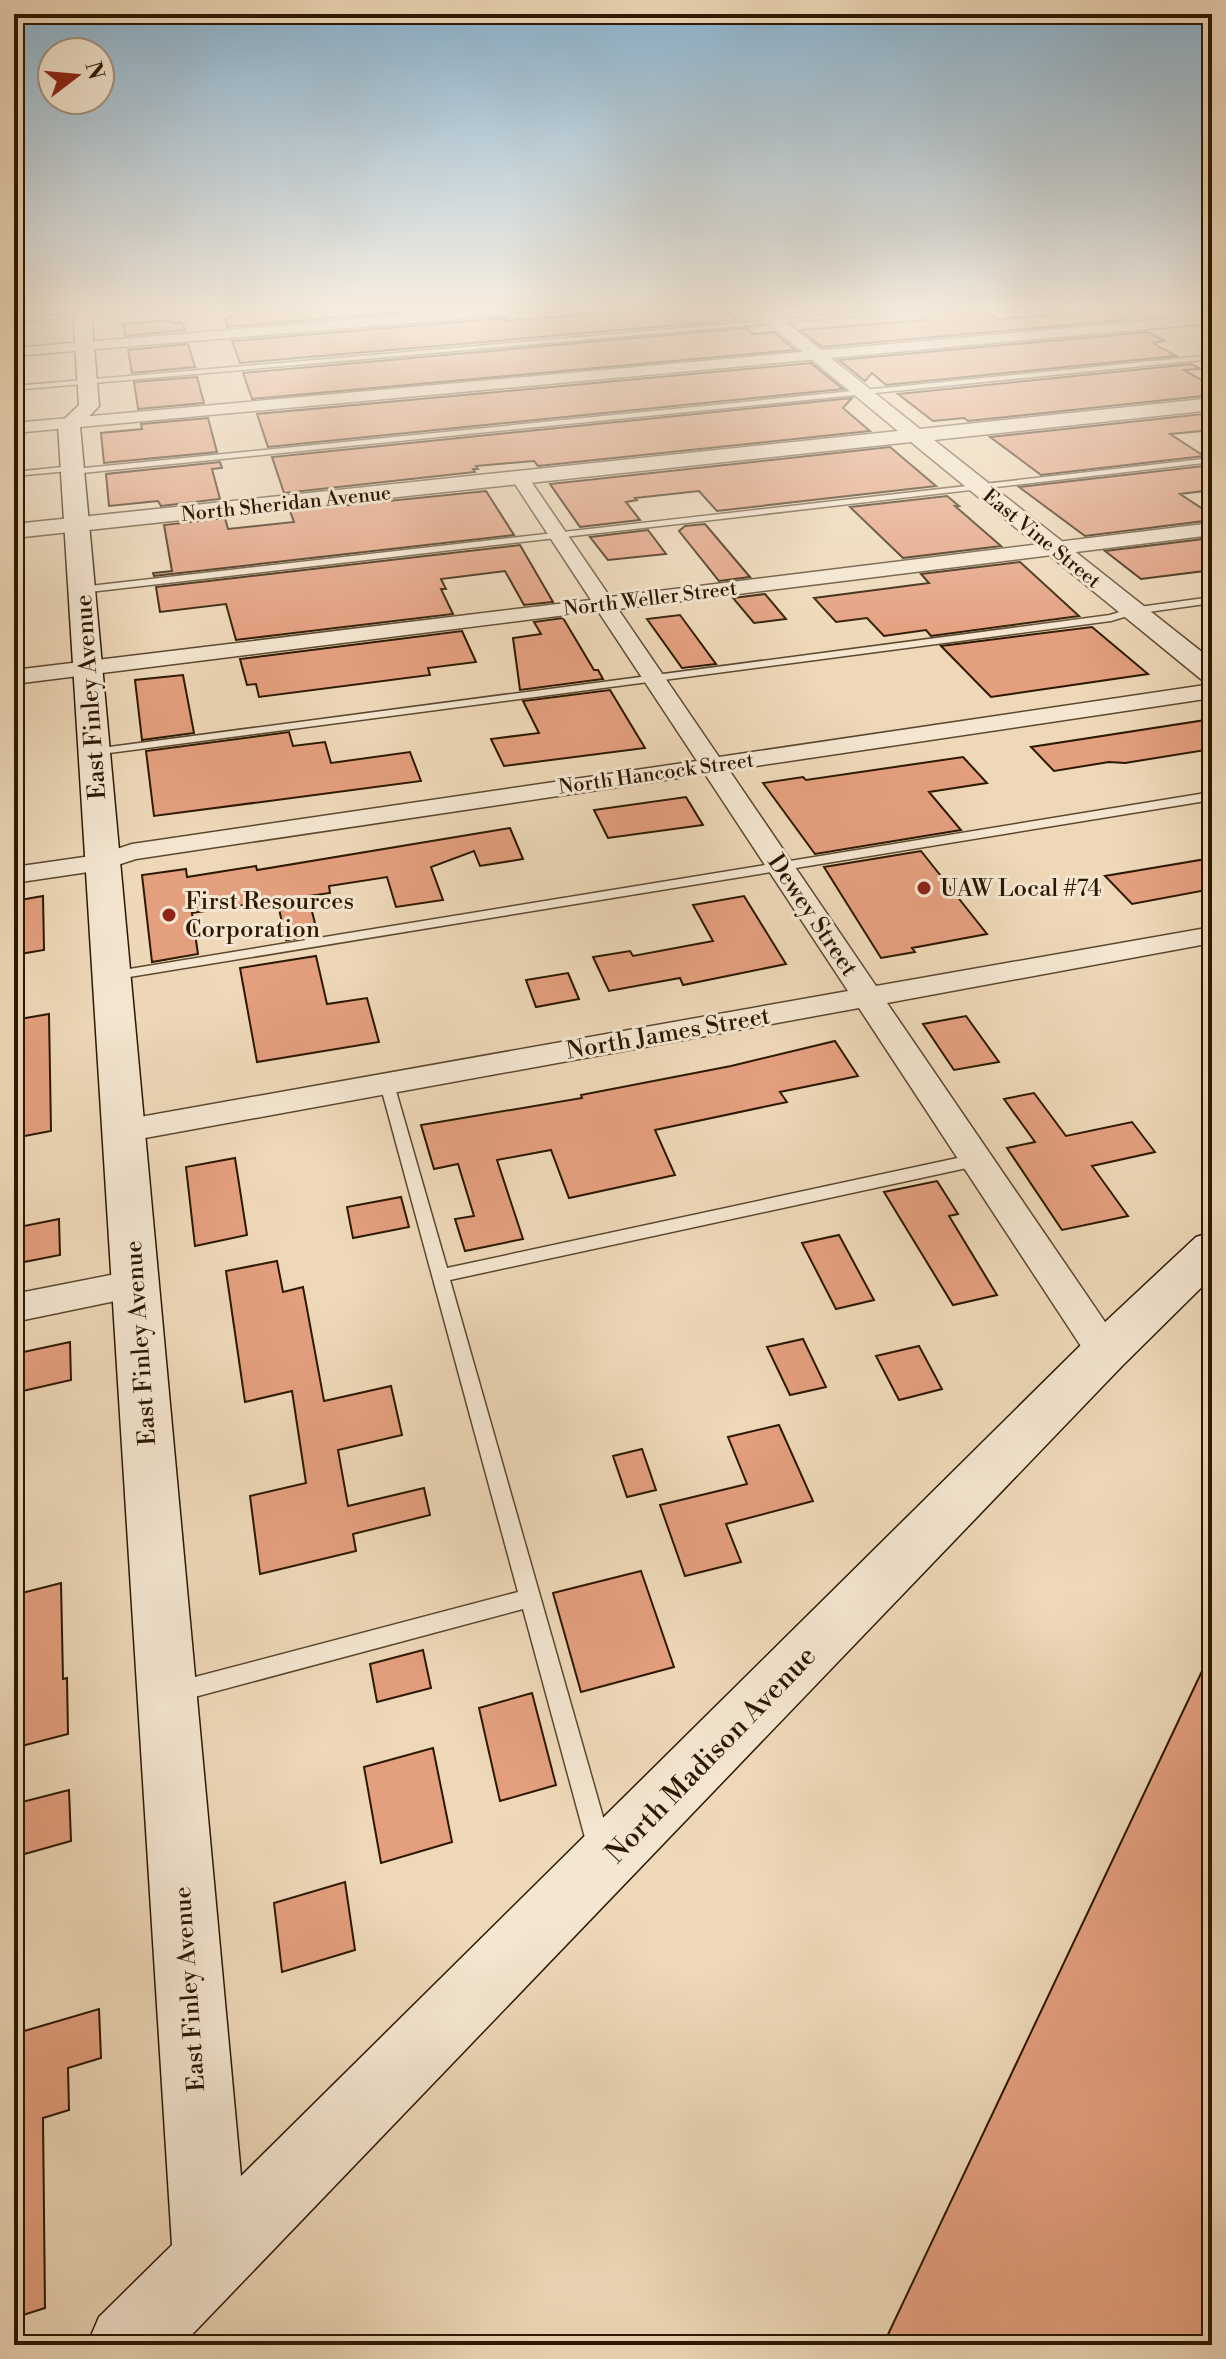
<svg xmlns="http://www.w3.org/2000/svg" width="1226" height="2359" viewBox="0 0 1226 2359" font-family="'Libre Bodoni',serif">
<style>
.building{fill:#e49f7f;stroke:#2c1801;stroke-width:2}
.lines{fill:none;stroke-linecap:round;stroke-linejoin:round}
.service-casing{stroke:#5c482f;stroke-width:3}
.minor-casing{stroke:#5c482f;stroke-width:3}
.tertiary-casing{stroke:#5c482f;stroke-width:3}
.secondary-casing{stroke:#2c1801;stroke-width:3}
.service{fill:#f4e6d1;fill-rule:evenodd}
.minor{fill:#f4e6d1;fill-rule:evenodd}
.tertiary{fill:#f4e6d1;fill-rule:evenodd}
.secondary{fill:#f4e6d1;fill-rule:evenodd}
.poi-dot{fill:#8f2418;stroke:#f4e6d1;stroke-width:3}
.labels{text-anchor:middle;stroke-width:6;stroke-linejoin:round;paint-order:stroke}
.far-street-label{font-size:20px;fill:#2c1801;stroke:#f4e6d1}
.street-label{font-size:24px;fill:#2c1801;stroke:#f4e6d1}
.poi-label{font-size:24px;fill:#2c1801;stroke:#f4e6d1;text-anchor:start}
.near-street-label{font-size:28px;fill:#2c1801;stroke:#f4e6d1}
</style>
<rect width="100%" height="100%" fill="#eed8b8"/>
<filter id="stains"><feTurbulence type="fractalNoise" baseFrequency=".0025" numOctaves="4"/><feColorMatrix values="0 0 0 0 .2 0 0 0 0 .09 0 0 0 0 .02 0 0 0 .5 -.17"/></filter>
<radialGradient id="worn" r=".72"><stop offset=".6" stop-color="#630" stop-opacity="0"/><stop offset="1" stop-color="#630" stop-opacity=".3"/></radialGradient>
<path class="building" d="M229,311h181l-183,16 -2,-8 6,-1z
M628,311h98l11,9 -497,43 -8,-22 274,-23v3z
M914,311h65l19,8 112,-8 15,9 -303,27 -22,-17 127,-10z
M170,320l1,3 11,-1 3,8 -60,6 -2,-12z
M747,328l6,6 21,-2 21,18 -543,49 -9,-26z
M1148,332l17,9 -12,2 23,13 -290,29 -14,-12 -7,8 -26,-21z
M188,344l7,23 -63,6 -4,-23z
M811,363l32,26 -575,58 -11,-33z
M1192,364l8,5 -16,1 28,16v9l-244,26 -4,-3 -31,3 -35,-27z
M197,377l7,26 -66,6 -4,-27z
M852,398l-9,10 27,23 -332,35 -4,-5 -58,5 2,3h-5l2,3 -191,21 -12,-36z
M1212,413v17l-42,4 34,22 -163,19 -51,-38z
M208,418l9,34 -113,11 -3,-30 41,-4 -1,-5z
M890,447l46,39 -219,25 -18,-20 -64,7 2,2 -11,2 14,18 -60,7 -30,-43z
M220,462l2,6 -10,1 8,30 -59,7 -3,-5 -49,5 -3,-32z
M1212,465v25l-32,4 32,21v5l-127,16 -66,-49z
M486,491l28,44 -360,41 -1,-3 19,-2 -8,-46 61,-7 3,11 66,-7 -4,-11z
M947,496l12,10h-4l46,40 -98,12 -53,-51z
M705,524l45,53 -31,4 -40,-50 6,-5z
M648,530l18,24 -58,6 -18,-23z
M1212,538v32l-71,9 -36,-28z
M520,545l33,57 -29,3 -19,-34 -64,8 5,10h-5l12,25 -217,26 -10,-36 -66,8 -4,-25z
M1020,562l59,54 -148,20 -5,-6 -42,6 -17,-18 -31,4 -22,-24 115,-15 -8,-9z
M765,594l21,25 -32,4 -21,-25z
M680,615l36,49 -34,4 -35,-49z
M563,618l31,52h4l5,9 -83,11 -7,-52 28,-4 -7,-12z
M1092,627l56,47 -157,23 -50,-51z
M462,631l14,31 -48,6 2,7 -171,22 -3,-13 -9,1 -7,-26z
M183,675l11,58 -52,7 -7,-60z
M610,690l35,58 -141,18 -13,-27 48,-6 -16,-32z
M1212,719v30l-87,14 -16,-1 -55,9 -23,-24z
M289,732l4,14 32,-4 6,21 79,-11 11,29 -267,35 -8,-65z
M963,757l24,26 -58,9 32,38 -146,24 -52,-71 40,-6 3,3z
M686,797l17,28 -95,13 -14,-28z
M510,828l13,31 -43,7 -6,-15 -43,16 12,33 -47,7 -9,-30 -58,9 1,7 -22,3 10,39 -32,5 -9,-40 -85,13 6,41 -46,8 -10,-87 44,-6 1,8 69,-11 1,4z
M921,851l66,83 -75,14 3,4 -34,6 -57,-91z
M1212,858v31l-80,15 -27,-28z
M43,896l1,54 -30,5v-54z
M744,896l42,68 -103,21 -3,-7 -71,13 -16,-34 37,-6 3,5 80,-15 -20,-36z
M316,956l11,48 40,-6 12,44 -122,20 -17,-94z
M568,973l11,26 -43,8 -10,-27z
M49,1014l2,117 -37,7v-118z
M966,1016l33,46 -45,8 -31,-46z
M835,1041l23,35 -78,16 7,10 -132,28 20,45 -106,23 -18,-48 -54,10 26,79 -58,12 -10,-32 19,-3 -16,-52 -24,5 -13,-44 161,-27 -1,-3 150,-29z
M1034,1093l32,43 66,-14 23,30 -63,14 36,50 -66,14 -55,-82 28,-6 -31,-43z
M235,1158l12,77 -52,11 -9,-79z
M937,1181l21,33 -9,2 48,79 -44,10 -69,-113z
M401,1197l8,30 -56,11 -6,-31z
M59,1219l1,36 -46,9v-36z
M839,1235l35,65 -38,9 -34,-66z
M277,1261l6,31 20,-5 21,114 67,-15 11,49 -64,15 10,56 76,-18 6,27 -77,19 3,17 -96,23 -10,-78 56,-13 -14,-92 -47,11 -19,-131z
M803,1339l23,48 -36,8 -23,-48z
M70,1342l1,38 -57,13v-39z
M919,1346l23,43 -43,11 -23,-44z
M779,1425l34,76 -87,23 15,38 -56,14 -25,-71 87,-21 -19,-47z
M642,1449l14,41 -29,7 -14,-41z
M641,1571l33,96 -93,25 -28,-99z
M61,1583l2,96 4,-1 1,56 -54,14v-153z
M423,1650l8,38 -54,14 -7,-38z
M1212,1650v695h-329z
M532,1693l24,92 -56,16 -21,-93z
M433,1748l19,94 -71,21 -17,-96z
M69,1790l2,51 -57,16v-53z
M345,1882l10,68 -73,22 -8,-69z
M99,2009l2,49 -33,10 1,42 -26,8 2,190 -31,10v-284z"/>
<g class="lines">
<g class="service-casing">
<path id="service" d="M109,311h37l-132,11v-4z
M880,311h30l-896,79v-4z
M1212,355v4l-1140,115 -3,-3 -55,5v-4l58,-6 3,3z
M1212,458v4l-1131,131 -5,-3 5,-3z
M1212,597v6l-78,11 -23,7 -1017,134 -6,-3 6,-3 1016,-134 22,-7z
M1212,792v8l-1101,180 -7,-4 7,-4z
M387,1079l7,5 53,184 529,-114 8,6 -8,6 -526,114 161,565 -4,8 -8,4 -8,-4 -4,-8 -64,-236 -347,93 -8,-3 -3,-7 3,-7 8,-3 342,-90 -138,-508z"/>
</g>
<g class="minor-casing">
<path id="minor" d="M450,311h62l-7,4 -491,41v-8z
M1212,315v8l-1198,110v-10z
M520,473l6,1 84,123 602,-74v12l-594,74 101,148 493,-73v14l-483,72 147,216 336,-59v16l-325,60 231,338 6,11 -6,11 -13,4 -13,-4 -233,-355 -736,134 -12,-3 -4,-8 4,-8 12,-3 725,-129 -143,-217 -569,85 -34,11 -88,13v-16l84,-12 34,-11 565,-83 -99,-150 -584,73v-14l577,-70 -80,-122z
M136,1270l13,4 5,10 -5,10 -135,28v-28z"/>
</g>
<g class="tertiary-casing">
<path id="tertiary" d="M753,311h19l148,118 292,-31v12l-278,30 278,220v22l-10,-2 -291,-238 -897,96v-14l884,-93z"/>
</g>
<g class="secondary-casing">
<path id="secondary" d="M73,311h18l8,95 -19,20 161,1750 847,-838 108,-101 16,-5v45l-90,89 -940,979h-95l12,-28 73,-72 -114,-1820 21,-20z"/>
</g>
<use href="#service" class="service"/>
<use href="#minor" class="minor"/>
<use href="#tertiary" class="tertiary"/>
<use href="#secondary" class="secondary"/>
</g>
<linearGradient id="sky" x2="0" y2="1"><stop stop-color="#8ab6d5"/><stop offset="0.48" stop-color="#f7eddf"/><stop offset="1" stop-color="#f7eddf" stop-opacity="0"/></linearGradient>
<rect width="1226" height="642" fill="url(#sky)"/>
<g class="poi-dot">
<circle cx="924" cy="888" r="8"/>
<circle cx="169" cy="915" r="8"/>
</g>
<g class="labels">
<g class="far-street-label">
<text transform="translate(286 503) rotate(-6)" y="7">North Sheridan Avenue</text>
<text transform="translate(1042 538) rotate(39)" y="7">East Vine Street</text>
<text transform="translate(650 598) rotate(-7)" y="7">North Weller Street</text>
<text transform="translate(656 773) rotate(-8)" y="7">North Hancock Street</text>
</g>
<g class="street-label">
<text transform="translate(90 697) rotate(-94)" y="8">East Finley Avenue</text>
<text transform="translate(813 915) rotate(56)" y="8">Dewey Street</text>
<text transform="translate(668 1033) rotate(-10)" y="8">North James Street</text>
<text transform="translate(140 1343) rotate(-94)" y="8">East Finley Avenue</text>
<text transform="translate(189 1989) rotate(-94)" y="8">East Finley Avenue</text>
</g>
<g class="poi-label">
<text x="940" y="896">UAW Local #74</text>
<text x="185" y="909">First Resources<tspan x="185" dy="28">Corporation</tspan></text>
</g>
<g class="near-street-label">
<text transform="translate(710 1754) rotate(-46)" y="10">North Madison Avenue</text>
</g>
</g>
<rect width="1226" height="2359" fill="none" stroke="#eed8b8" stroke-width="48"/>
<rect x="16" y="16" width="1194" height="2327" fill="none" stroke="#2c1801" stroke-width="4"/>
<rect x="24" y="24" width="1178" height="2311" fill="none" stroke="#2c1801" stroke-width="2"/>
<g transform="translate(76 76) rotate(74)"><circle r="38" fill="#f4e6d1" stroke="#a4947e" stroke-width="2"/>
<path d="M0-6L14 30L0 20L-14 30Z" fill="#8f2418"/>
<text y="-12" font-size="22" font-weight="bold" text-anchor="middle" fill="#2c1801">N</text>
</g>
<rect width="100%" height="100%" filter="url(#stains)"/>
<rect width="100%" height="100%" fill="url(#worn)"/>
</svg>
